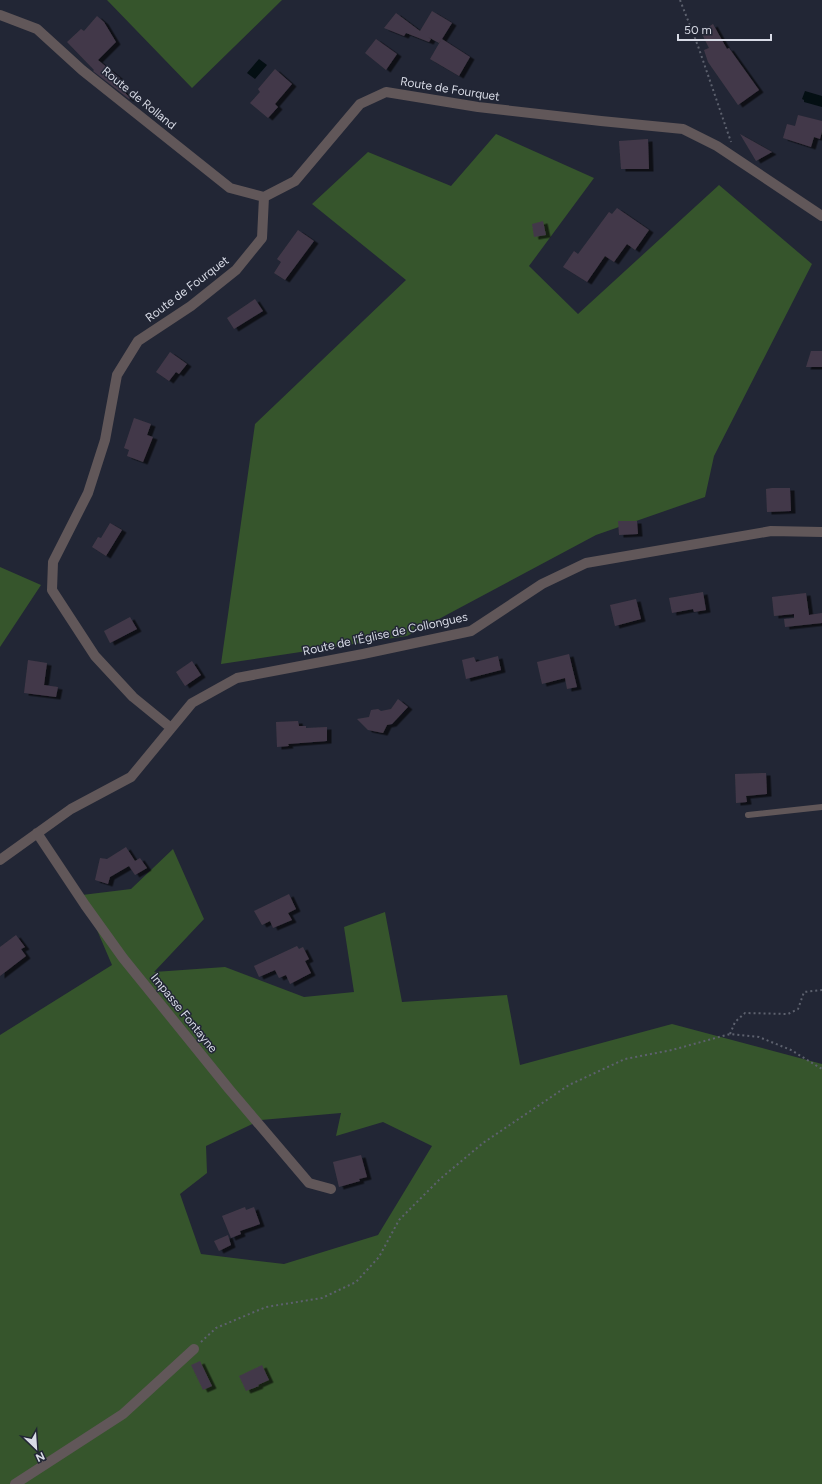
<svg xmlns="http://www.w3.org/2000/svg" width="822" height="1484" viewBox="0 0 822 1484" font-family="Figtree,sans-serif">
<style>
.green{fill:#36552c;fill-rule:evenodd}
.water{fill:#040f13}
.building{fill:#433948;filter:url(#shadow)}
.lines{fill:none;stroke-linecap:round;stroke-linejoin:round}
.path{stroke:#5d616e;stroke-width:2;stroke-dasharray:2 3;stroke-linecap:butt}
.service{stroke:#615759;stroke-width:6}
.minor{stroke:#615759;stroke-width:10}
.labels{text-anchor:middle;stroke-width:3;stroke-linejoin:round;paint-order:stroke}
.street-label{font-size:12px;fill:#d8dbe6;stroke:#222635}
</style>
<defs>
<filter id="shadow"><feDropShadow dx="4.5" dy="2.5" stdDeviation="0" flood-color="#0009"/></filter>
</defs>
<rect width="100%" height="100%" fill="#222635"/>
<path class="green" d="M107,0h175l-90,88z
M496,134l98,44 -65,88 49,48 141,-129 93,79 -98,192 -9,41 -109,38 -189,101 -186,28 34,-240 151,-144 -94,-76 56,-52 83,34z
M0,567l41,18 -41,62z
M173,849l31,70 -50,53 71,-5 79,30 50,-5 -10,-65 41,-15 17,90 105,-7 13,70 152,-41 150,40v420h-822v-449l112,-70 -30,-70 49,-6zM341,1113l-5,23 47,-14 49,24 -54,89 -94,29 -83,-10 -21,-60 27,-21 -1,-27 55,-26z"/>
<path class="water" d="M259,59l8,6 -12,14 -8,-6z
M805,91l17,5v11l-18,-5v-2l-2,-1z"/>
<path class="building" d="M432,11l20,12 -10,16 28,18 -11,19 -29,-17 11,-19 -2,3 -11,-6 3,2 -2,3 -23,-9 -2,3 -20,-8 12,-15 24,18z
M97,16l7,6 12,20 -18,18 22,18 -4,5 14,15 -1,1 -36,-28 1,-1 -27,-28 14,-13 3,2z
M713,24l14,25 2,-1 30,42 -21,15 -30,-43 -4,-12 5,-2 -8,-16z
M376,39l21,15 -11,16 -21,-17z
M275,69l17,15 -17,20 3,3 -10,11 -18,-15 10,-11 -2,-3z
M798,115l24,6v11l-2,7 -6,-2 -3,10 -28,-9 4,-14 8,2z
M740,134l32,18 -16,9z
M648,139l1,30h-28l-2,-28z
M617,208l32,22 -14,20 -8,-6 -13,18 -9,-6 -18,26 -24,-15 11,-16 4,3 31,-42 3,2z
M543,221l3,14 -12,2 -2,-13z
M298,230l16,11 -29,39 -11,-7 7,-11 -4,-3z
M255,299l8,12 -29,18 -7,-11z
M811,351h11v16h-16z
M170,352l17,12 -8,10 -3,-2 -7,9 -13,-9z
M134,418l17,6 -4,11 6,2 -10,25 -16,-6 2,-6 -5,-2z
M772,488h18l1,23 -24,1 -1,-23z
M618,521h19l1,13 -19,1z
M110,523l12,7 -16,26 -14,-9 6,-10 3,1z
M703,592l3,18 -12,2 -1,-3 -21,4 -3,-15z
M806,593l3,22 13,-2v10l-37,4 -1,-8 10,-1v-4l-20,2 -2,-19z
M636,599l5,20 -26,7 -5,-21z
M130,617l7,12 -27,14 -6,-12z
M569,654l8,33 -10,2 -2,-11 -23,6 -5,-22z
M498,656l3,14 -35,9 -4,-19 12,-3 2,5z
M28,660l19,3 -3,22 14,2 -2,10 -32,-4z
M192,661l9,14 -16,11 -9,-14z
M398,699l10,8 -16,17 -5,1 -4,8 -15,-3 -11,-11 12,-2 2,-7 7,-1 3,2 10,-2z
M298,721l1,5h7v2l21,-1v14l-39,3 1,2 -12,1 -1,-25z
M766,773l1,21 -21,2 1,6 -11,1 -1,-29z
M126,847l9,14 5,-3 7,10 -12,7 -6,-9 -19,11 -2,7 -13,-4 5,-22 7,1z
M289,894l7,15 -8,4 4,7 -19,8 -3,-7 -8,4 -8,-14z
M16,935l9,12 -4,2 5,7 -26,20v-29z
M297,946l2,3 4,-2 6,12 -4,2 6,12 -21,11 -4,-9 -7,3 -4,-8 -16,7 -5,-11z
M361,1155l6,22 -8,2 1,2 -21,6 -6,-25z
M245,1207l1,3 8,-3 6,17 -20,7 1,3 -10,4 -9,-22z
M228,1235l3,10 -12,6 -5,-10z
M200,1361l12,25 -9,4 -12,-25z
M262,1365l7,15 -11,5 1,1 -13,5 -7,-15z"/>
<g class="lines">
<path class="path" d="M680,0l18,46 33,96
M730,1034l5,-12 10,-9 43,1 10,-5 6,-17 18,-2
M201,1342l15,-14 50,-21 56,-9 34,-16 23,-25 20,-37 41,-41 43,-36 86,-58 56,-26 47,-9 58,-16 29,3 32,13 31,19"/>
<path class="service" d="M748,815l74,-8"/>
<path class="minor" d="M0,15l37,14 45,41 148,118 34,9
M264,197l31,-16 65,-77 26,-12 92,15 123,14 82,8 34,17 105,70
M171,728l-38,-31 -38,-41 -43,-66 1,-28 35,-69 17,-53 12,-65 21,-34 53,-35 45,-36 26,-32 2,-41
M37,833l48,72 38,53 106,131 80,94 22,6
M0,860l71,-51 60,-32 61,-74 45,-25 126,-24 108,-23 71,-47 44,-21 185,-32 51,1
M15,1484l108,-70 71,-65"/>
</g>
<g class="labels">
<g class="street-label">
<text transform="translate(450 89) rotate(9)" y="4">Route de Fourquet</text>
<text transform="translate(139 98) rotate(39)" y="4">Route de Rolland</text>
<text transform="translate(187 289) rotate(-37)" y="4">Route de Fourquet</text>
<text transform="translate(385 634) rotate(-12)" y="4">Route de l’Église de Collongues</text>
<text transform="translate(184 1013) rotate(51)" y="4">Impasse Fontayne</text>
</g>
</g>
<g transform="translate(36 1448) rotate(155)" stroke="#222635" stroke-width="3" paint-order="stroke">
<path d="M0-3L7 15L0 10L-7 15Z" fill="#d8dbe6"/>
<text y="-6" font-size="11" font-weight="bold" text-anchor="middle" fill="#d8dbe6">N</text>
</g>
<path d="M678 34v6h93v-6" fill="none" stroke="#d8dbe6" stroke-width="2"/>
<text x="684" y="34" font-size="12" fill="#d8dbe6" stroke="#222635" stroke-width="3" paint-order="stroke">50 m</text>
</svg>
